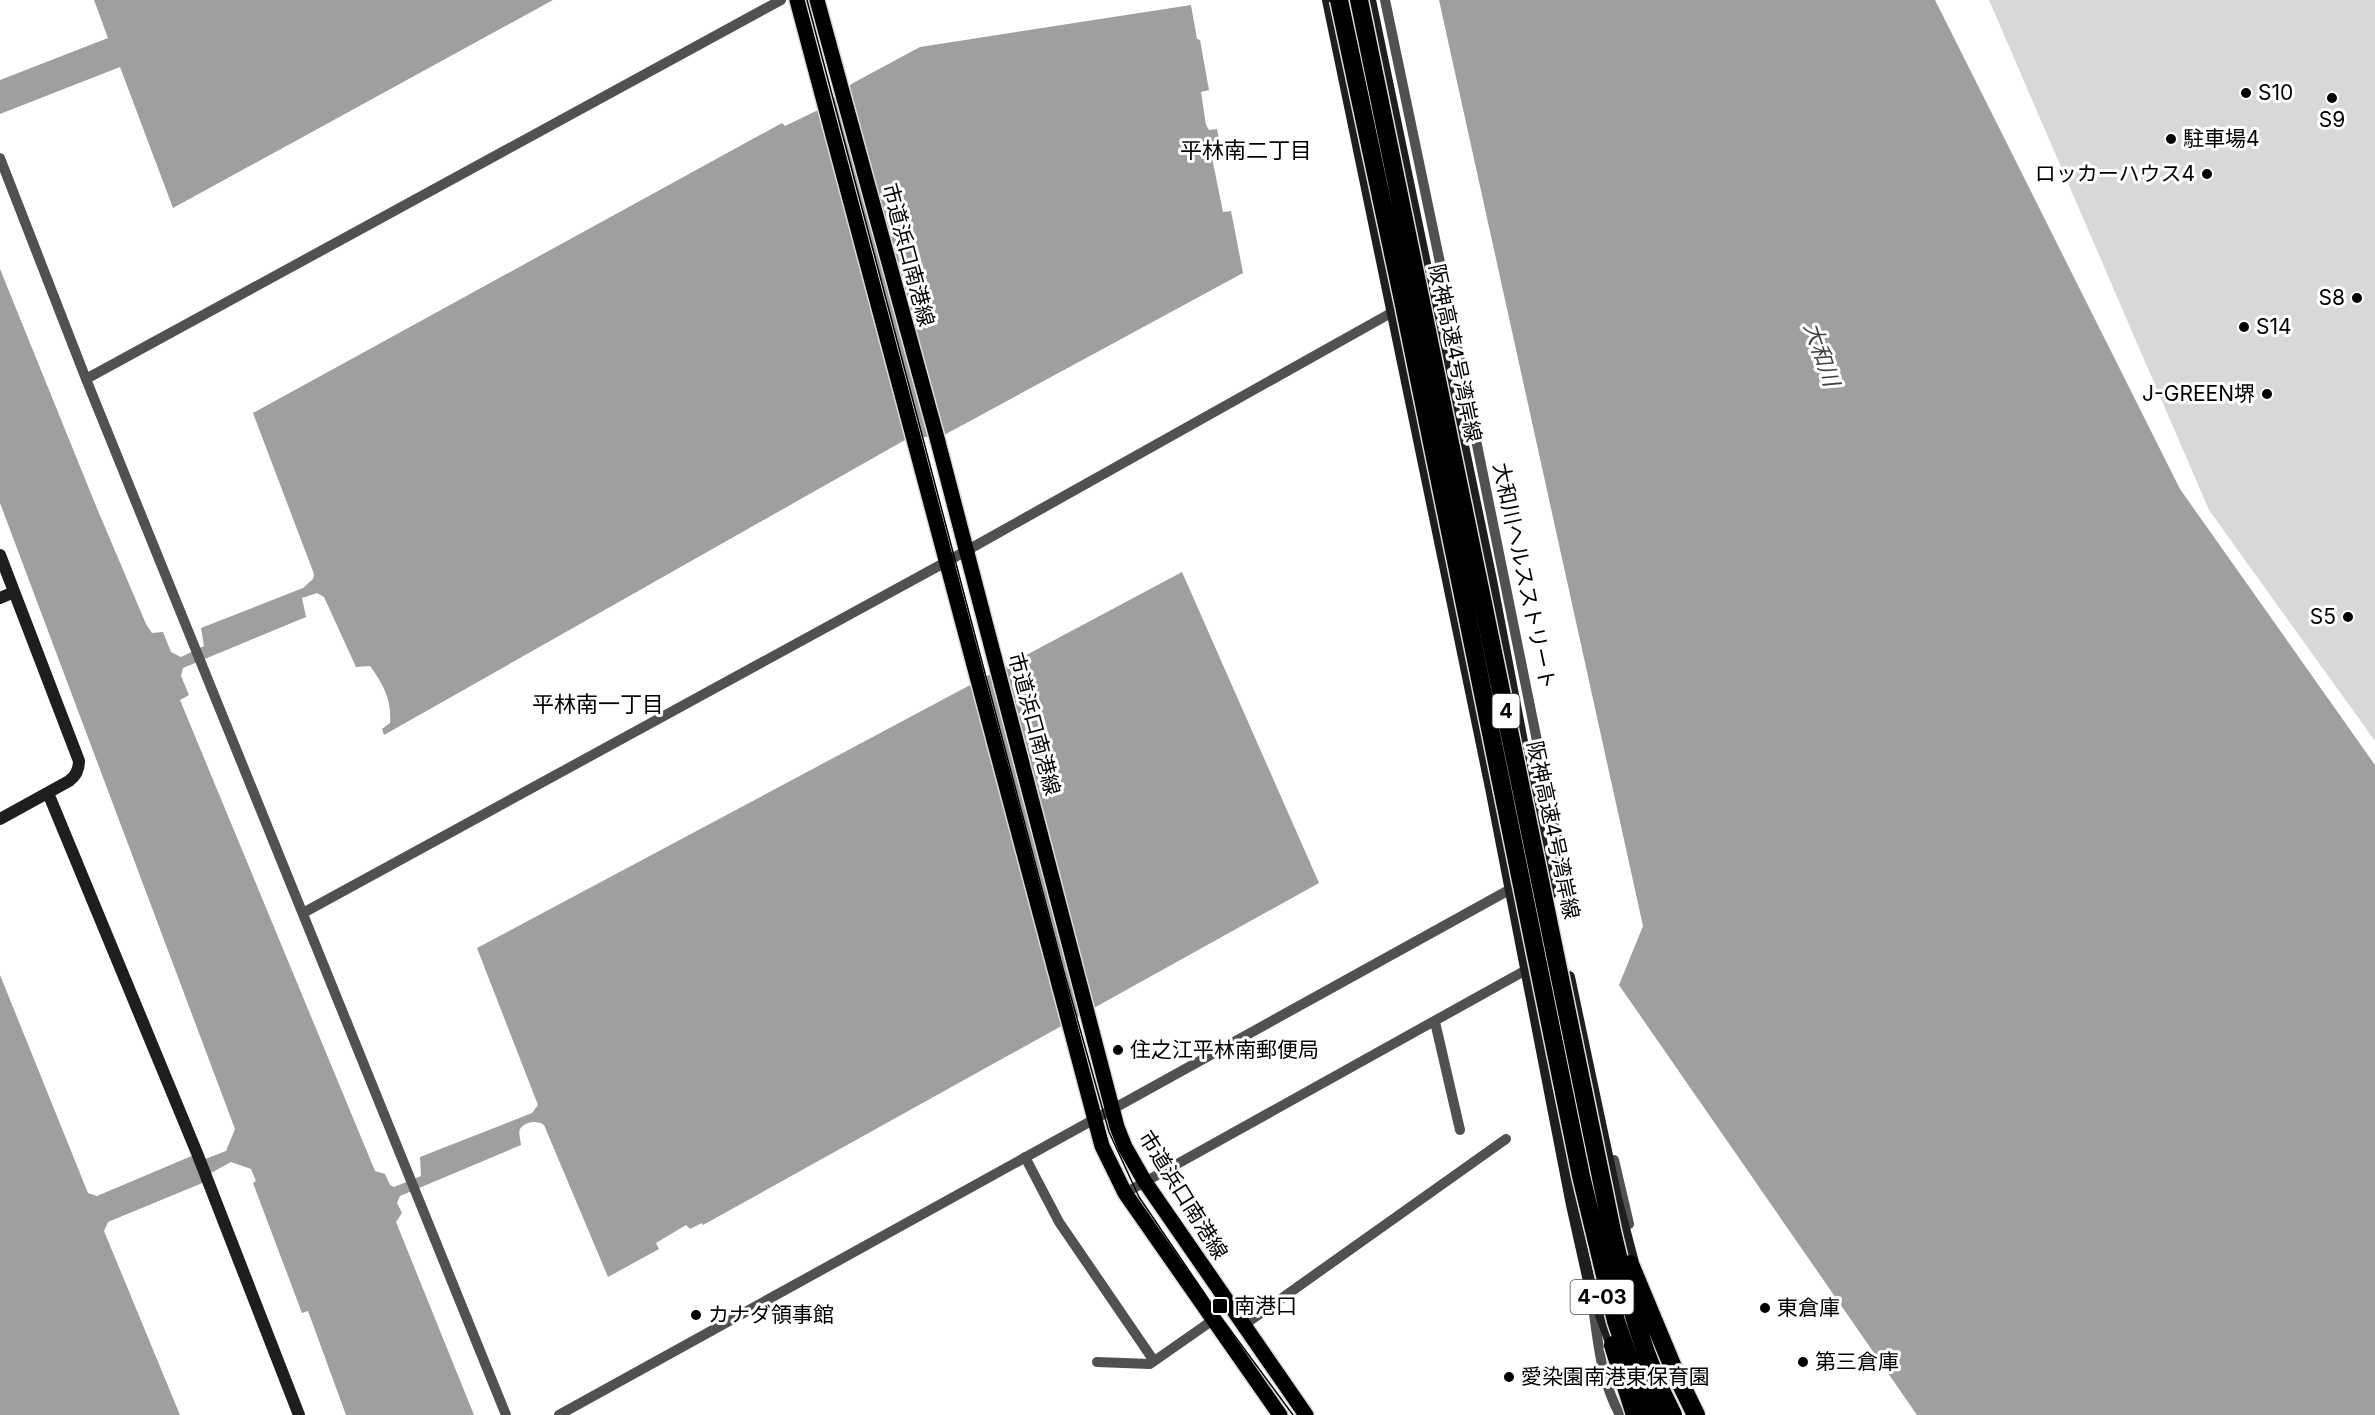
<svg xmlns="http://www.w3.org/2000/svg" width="2375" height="1415" viewBox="0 0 2375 1415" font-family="Inter,'Noto Sans JP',sans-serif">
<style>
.green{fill:#d8d8d8}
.water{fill:#9f9f9f}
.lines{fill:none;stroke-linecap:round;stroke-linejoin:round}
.primary-casing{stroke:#dbdbdb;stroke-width:18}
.highway-casing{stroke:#dbdbdb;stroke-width:21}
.street{stroke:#515151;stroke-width:10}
.secondary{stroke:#1e1e1e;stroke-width:12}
.primary{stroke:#000;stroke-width:15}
.highway{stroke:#000;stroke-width:18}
.tram{stroke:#000;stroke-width:1.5}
.highway-bridge-casing{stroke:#dbdbdb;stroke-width:21;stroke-linecap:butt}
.highway-bridge{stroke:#000;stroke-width:18}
.poi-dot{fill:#000;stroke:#fff;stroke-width:2}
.labels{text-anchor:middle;stroke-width:6;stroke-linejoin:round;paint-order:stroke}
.shield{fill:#fff;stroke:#4c4c4c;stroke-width:1.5}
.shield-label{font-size:20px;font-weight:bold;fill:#000}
.poi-label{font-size:21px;fill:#000;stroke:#fff;text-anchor:start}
.street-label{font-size:21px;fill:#000;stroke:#fff}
.neighbourhood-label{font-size:22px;fill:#000;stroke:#fff}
.water-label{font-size:22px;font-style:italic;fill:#404040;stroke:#fff}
</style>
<rect width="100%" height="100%" fill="#fff"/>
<path class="green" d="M1989,0h386v741l-166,-231z"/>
<path class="water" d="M94,0h459l-380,208 -53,-141 -120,47v-34l108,-42z
M1439,0h496l245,489 195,276v650h-458l-298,-430 24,-59z
M1191,5l6,34 3,1 9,50 -8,2 5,33 3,5 8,-1 4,21 -10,3 12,59 8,-1 12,62 -297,161 -41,6 -521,295 -2,-6 8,-6c2,-23 -7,-39 -20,-57l-14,1 -32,-70 -7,-4 -15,5 4,19 -123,51 -2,8 8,19 -9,5 195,471 10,3 5,11 4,2 27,-11 -1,-19 112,-44 6,-8 -61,-157 705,-376 137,311 -616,342 -1,-2 -12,6 -4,-4 -30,18 3,6 -51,28 -64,-152c-6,-5 -19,-4 -24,4 -2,4 1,12 1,16l-121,51 -3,7 5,10 -6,9 78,193h-128l-38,-104 -6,2 -49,-130 3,-2 -5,-12 -20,-7 -20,11 1,6 -104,43 -4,9 76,184h-180v-440l88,218 9,3 104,-44 4,7 21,-8 9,-22 -235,-626v-234l96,237 50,118 6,9 11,-1 8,20 10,5 23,-11 -3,-18 102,-40 10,-9 1,-5 -61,-161 529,-290 3,3 31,-15 37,-28 67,-36z"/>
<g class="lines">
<g class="primary-casing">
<path id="primary" d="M797,0l305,1146 23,47 155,222
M817,0l120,438 180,689 8,20 20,35 161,233"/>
</g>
<g class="highway-casing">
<path id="highway" d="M1675,1372l21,43"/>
</g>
<path class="street" d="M1385,0l58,277 122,602
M0,158l86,221 420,1036
M86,379l695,-379
M303,913l663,-362 425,-238 8,-2
M1435,1022l25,108
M1025,1157l34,65 95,139
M1614,1160l15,64
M1125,1193l401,-223
M1592,1300c6,39 8,79 28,115
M1244,1325l262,-186
M1097,1362l53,2 63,-44
M559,1415l950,-525 38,5"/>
<path class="secondary" d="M1328,0l163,788 81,417 17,76 25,70
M1370,0l121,580 60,313
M0,555l79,206c0,9 -3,15 -10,20l-69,38
M0,598l14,-6
M48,793l149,360 102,262
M1569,977l47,221 19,72"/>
<use href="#primary" class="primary"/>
<use href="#highway" class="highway"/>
<path class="tram" d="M807,0l257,972 45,160 30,65 78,115 76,103
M1139,1179l130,191"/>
<g class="highway-bridge-casing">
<path id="highway-bridge" d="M1339,0l65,305 177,871 35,145 11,32 27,62
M1359,0l253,1231c15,64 31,126 61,184
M1630,1264l45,108
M1613,1345l22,70"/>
</g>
<use href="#highway-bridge" class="highway-bridge"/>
</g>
<g class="poi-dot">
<circle cx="2246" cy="93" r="6"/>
<circle cx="2332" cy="98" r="6"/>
<circle cx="2171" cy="139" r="6"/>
<circle cx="2207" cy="174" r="6"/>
<circle cx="2357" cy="298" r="6"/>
<circle cx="2244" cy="327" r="6"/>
<circle cx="2267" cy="394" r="6"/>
<circle cx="2348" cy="617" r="6"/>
<circle cx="1118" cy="1050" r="6"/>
<rect x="1212" y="1298" width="16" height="16" rx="3"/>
<circle cx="1765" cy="1308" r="6"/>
<circle cx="696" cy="1315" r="6"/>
<circle cx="1803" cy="1362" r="6"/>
<circle cx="1509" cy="1377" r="6"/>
</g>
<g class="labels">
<g class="shield">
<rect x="1492.5" y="694" width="27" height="34" rx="4.5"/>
<rect x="1570.5" y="1280" width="63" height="34" rx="4.5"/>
</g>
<g class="shield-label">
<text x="1506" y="718">4</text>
<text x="1602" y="1304">4-03</text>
</g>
<g class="poi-label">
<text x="2258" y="100">S10</text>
<text x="2332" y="127" text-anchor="middle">S9</text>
<text x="2183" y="146">駐車場4</text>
<text x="2195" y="181" text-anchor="end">ロッカーハウス4</text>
<text x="2345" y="305" text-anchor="end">S8</text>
<text x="2256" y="334">S14</text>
<text x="2255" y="401" text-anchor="end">J-GREEN堺</text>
<text x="2336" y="624" text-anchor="end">S5</text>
<text x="1130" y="1057">住之江平林南郵便局</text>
<text x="1234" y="1313">南港口</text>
<text x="1777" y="1315">東倉庫</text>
<text x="708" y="1322">カナダ領事館</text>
<text x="1815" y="1369">第三倉庫</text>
<text x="1521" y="1384">愛染園南港東保育園</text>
</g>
<g class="street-label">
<text transform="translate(908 255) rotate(75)" y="7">市道浜口南港線</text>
<text transform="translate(1455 353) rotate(78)" y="7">阪神高速4号湾岸線</text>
<text transform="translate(1524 576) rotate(78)" y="7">大和川ヘルスストリート</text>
<text transform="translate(1034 724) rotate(75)" y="7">市道浜口南港線</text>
<text transform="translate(1553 830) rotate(78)" y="7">阪神高速4号湾岸線</text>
<text transform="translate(1183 1195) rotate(58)" y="7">市道浜口南港線</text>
</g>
<g class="neighbourhood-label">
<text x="1246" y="158">平林南二丁目</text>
<text x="598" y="712">平林南一丁目</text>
</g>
<g class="water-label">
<text transform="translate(1822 354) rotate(71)" y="8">大和川</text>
</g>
</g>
</svg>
